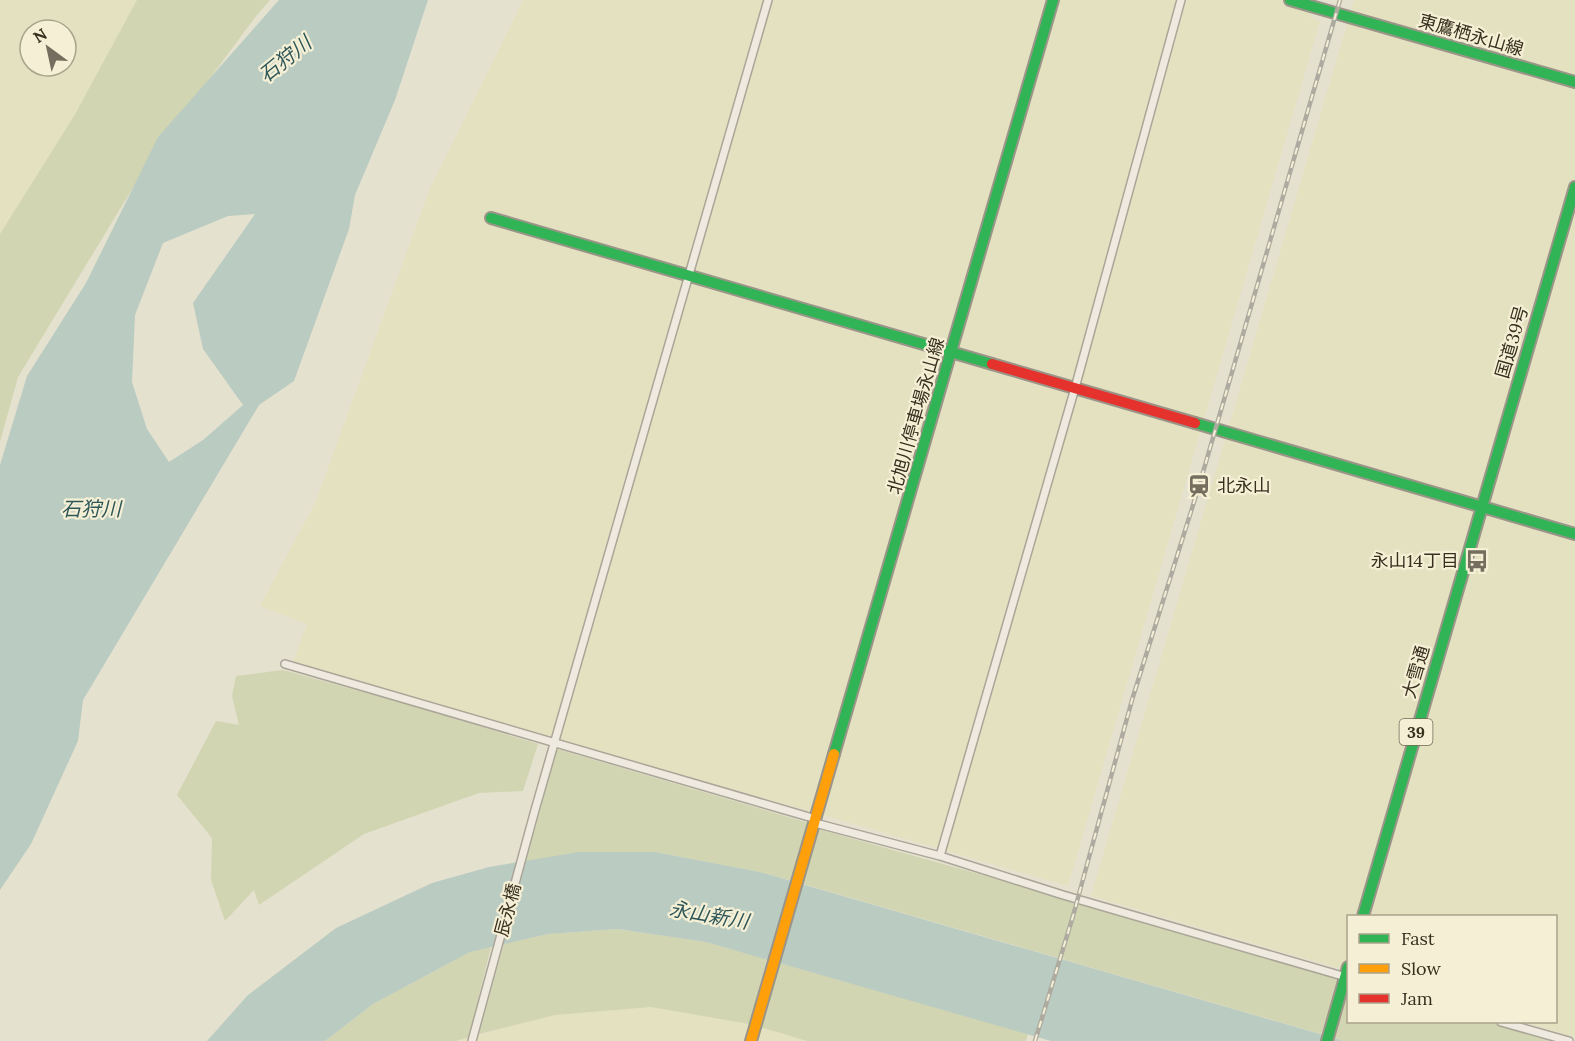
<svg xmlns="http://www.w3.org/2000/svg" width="1575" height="1041" viewBox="0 0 1575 1041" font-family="Lora,'Noto Sans JP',serif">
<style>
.farmland{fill:#e4e1c0;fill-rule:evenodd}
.green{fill:#d1d5b1}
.water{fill:#bacbc2;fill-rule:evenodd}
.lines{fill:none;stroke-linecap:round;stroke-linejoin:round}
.street-casing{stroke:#aaa597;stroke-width:10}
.fast-casing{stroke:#9a9588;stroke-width:14}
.slow-casing{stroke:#9a9588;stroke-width:14}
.jam-casing{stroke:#9a9588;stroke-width:14}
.street{stroke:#eeeae0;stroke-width:7}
.fast{stroke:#30b455;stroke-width:10}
.slow{stroke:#ff9f0a;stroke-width:10}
.jam{stroke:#e5322d;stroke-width:10}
.rail-casing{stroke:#adaaa0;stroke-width:4.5}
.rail{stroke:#f5f0d5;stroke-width:2;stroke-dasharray:7;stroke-linecap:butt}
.labels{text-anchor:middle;stroke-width:4.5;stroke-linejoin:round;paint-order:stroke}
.shield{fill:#f5f0d5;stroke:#716956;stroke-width:1.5}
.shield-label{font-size:16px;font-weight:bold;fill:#392f1f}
.street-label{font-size:18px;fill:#392f1f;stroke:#f5f0d5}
.poi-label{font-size:18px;fill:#392f1f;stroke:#f5f0d5;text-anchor:start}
.water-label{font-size:20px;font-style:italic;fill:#2f5759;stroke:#f5f0d5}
</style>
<rect width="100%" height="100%" fill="#e5e1cf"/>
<path class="farmland" d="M0,0h137l-63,116 -74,118zM30,30h36v36h-36z
M523,0h792l-5,17 10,4 -252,865 -775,-224 14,-38 -47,-18 56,-105 113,-310z
M1354,0h221v1037l-53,-15h34v-106h-208v55l-257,-75z
M651,1007l98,17 58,17h-351l99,-26z"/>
<path class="green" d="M137,0h133l-14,16 -105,142 -133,219 -18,65v-208l74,-118z
M283,670l116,32 139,42 -15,47 -44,2 -115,41 -105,71 -5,-15 -29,31 -14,-41 1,-42 -35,-43 39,-74 23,4 -7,-29 4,-20z
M557,749l252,74 -17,58 -32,-9 -105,-20 -129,9z
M818,829l524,147 -21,58 -518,-150z
M618,929l88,13 61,17 -18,65 -98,-17 -96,8 -76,19 25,-90 44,-10z
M491,947l-22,90 -13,4h-131l48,-37 97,-52z
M780,963l248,70 -2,8h-219l-47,-14z
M1348,985v37h153l68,19h-225l-12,-4z"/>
<path class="water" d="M279,0h149l-33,100 -40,95 -6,34 -55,152 -35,24 -176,295 -5,41 -47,103 -31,46v-425l27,-89 59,-93 72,-146zM255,214l-62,89 10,46 40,56 -40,35 -34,22 -22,-33 -15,-47 3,-67 28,-72 65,-27z
M579,852h76l105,20 584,169h-293l-345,-99 -88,-13 -70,5 -78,18 -97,52 -48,37h-118l41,-46 88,-67 96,-45 57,-16z"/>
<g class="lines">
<g class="street-casing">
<path id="street" d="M285,664l531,155
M815,823l125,33 123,39 283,82
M940,856l135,-468 106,-388
M1501,1022l68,19
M472,1041l63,-231 233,-810"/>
</g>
<g class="fast-casing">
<path id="fast" d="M1290,0l285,82
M491,218l501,146
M1195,423l380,111
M834,754l219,-754
M1363,916l212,-729
M1327,1041l21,-74"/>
</g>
<g class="slow-casing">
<path id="slow" d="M751,1041l83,-287"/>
</g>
<g class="jam-casing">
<path id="jam" d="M992,364l203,59"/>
</g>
<use href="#street" class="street"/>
<use href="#fast" class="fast"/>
<use href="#slow" class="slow"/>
<use href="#jam" class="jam"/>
<g class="rail-casing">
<path id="rail" d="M1035,1041l38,-125 59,-216 67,-214 141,-486"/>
</g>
<use href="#rail" class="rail"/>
</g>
<defs>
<g id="station-bare" transform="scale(1.8)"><path d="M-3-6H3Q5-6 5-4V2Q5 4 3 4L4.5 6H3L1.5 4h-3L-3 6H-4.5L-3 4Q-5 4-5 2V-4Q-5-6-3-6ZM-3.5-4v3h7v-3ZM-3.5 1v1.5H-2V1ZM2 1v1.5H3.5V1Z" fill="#756d5d" stroke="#f5f0d5" stroke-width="2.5" paint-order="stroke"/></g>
<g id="bus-bare" transform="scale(1.8)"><path d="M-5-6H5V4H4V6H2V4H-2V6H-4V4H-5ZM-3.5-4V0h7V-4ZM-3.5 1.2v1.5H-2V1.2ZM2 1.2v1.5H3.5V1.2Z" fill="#756d5d" stroke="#f5f0d5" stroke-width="2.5" paint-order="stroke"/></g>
</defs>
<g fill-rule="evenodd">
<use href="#station-bare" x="1199" y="486"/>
<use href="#bus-bare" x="1477" y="561"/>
</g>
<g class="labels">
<rect class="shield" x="1399.5" y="719" width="33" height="26" rx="4.5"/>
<g class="shield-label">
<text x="1416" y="738">39</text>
</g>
<g class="street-label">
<text transform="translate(1471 35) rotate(16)" y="6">東鷹栖永山線</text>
<text transform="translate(1512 342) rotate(-74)" y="6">国道39号</text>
<text transform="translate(916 416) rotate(-74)" y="6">北旭川停車場永山線</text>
<text transform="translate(1416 672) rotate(-74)" y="6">大雪通</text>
<text transform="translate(508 910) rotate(-75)" y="6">辰永橋</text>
</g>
<g class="poi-label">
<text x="1217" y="492">北永山</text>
<text x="1459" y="567" text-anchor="end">永山14丁目</text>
</g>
<g class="water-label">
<text transform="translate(285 59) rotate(-39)" y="7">石狩川</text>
<text x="91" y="516">石狩川</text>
<text transform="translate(709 915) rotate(10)" y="7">永山新川</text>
</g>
</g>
<rect x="1347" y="915" width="210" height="108" fill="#f5f0d5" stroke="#aaa38c" stroke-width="1.5"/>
<rect x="1359" y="934" width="30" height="9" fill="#30b455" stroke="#aaa38c" stroke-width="1.5"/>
<text x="1401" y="945" font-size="18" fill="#392f1f">Fast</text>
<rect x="1359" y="964" width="30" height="9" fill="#ff9f0a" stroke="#aaa38c" stroke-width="1.5"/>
<text x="1401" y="975" font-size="18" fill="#392f1f">Slow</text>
<rect x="1359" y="994" width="30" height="9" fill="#e5322d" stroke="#aaa38c" stroke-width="1.5"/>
<text x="1401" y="1005" font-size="18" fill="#392f1f">Jam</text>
<g transform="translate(48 48) rotate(327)"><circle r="28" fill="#f5f0d5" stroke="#aaa38c" stroke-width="1.5"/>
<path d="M0-4.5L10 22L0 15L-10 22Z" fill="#756d5d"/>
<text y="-9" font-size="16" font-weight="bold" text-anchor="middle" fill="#392f1f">N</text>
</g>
</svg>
